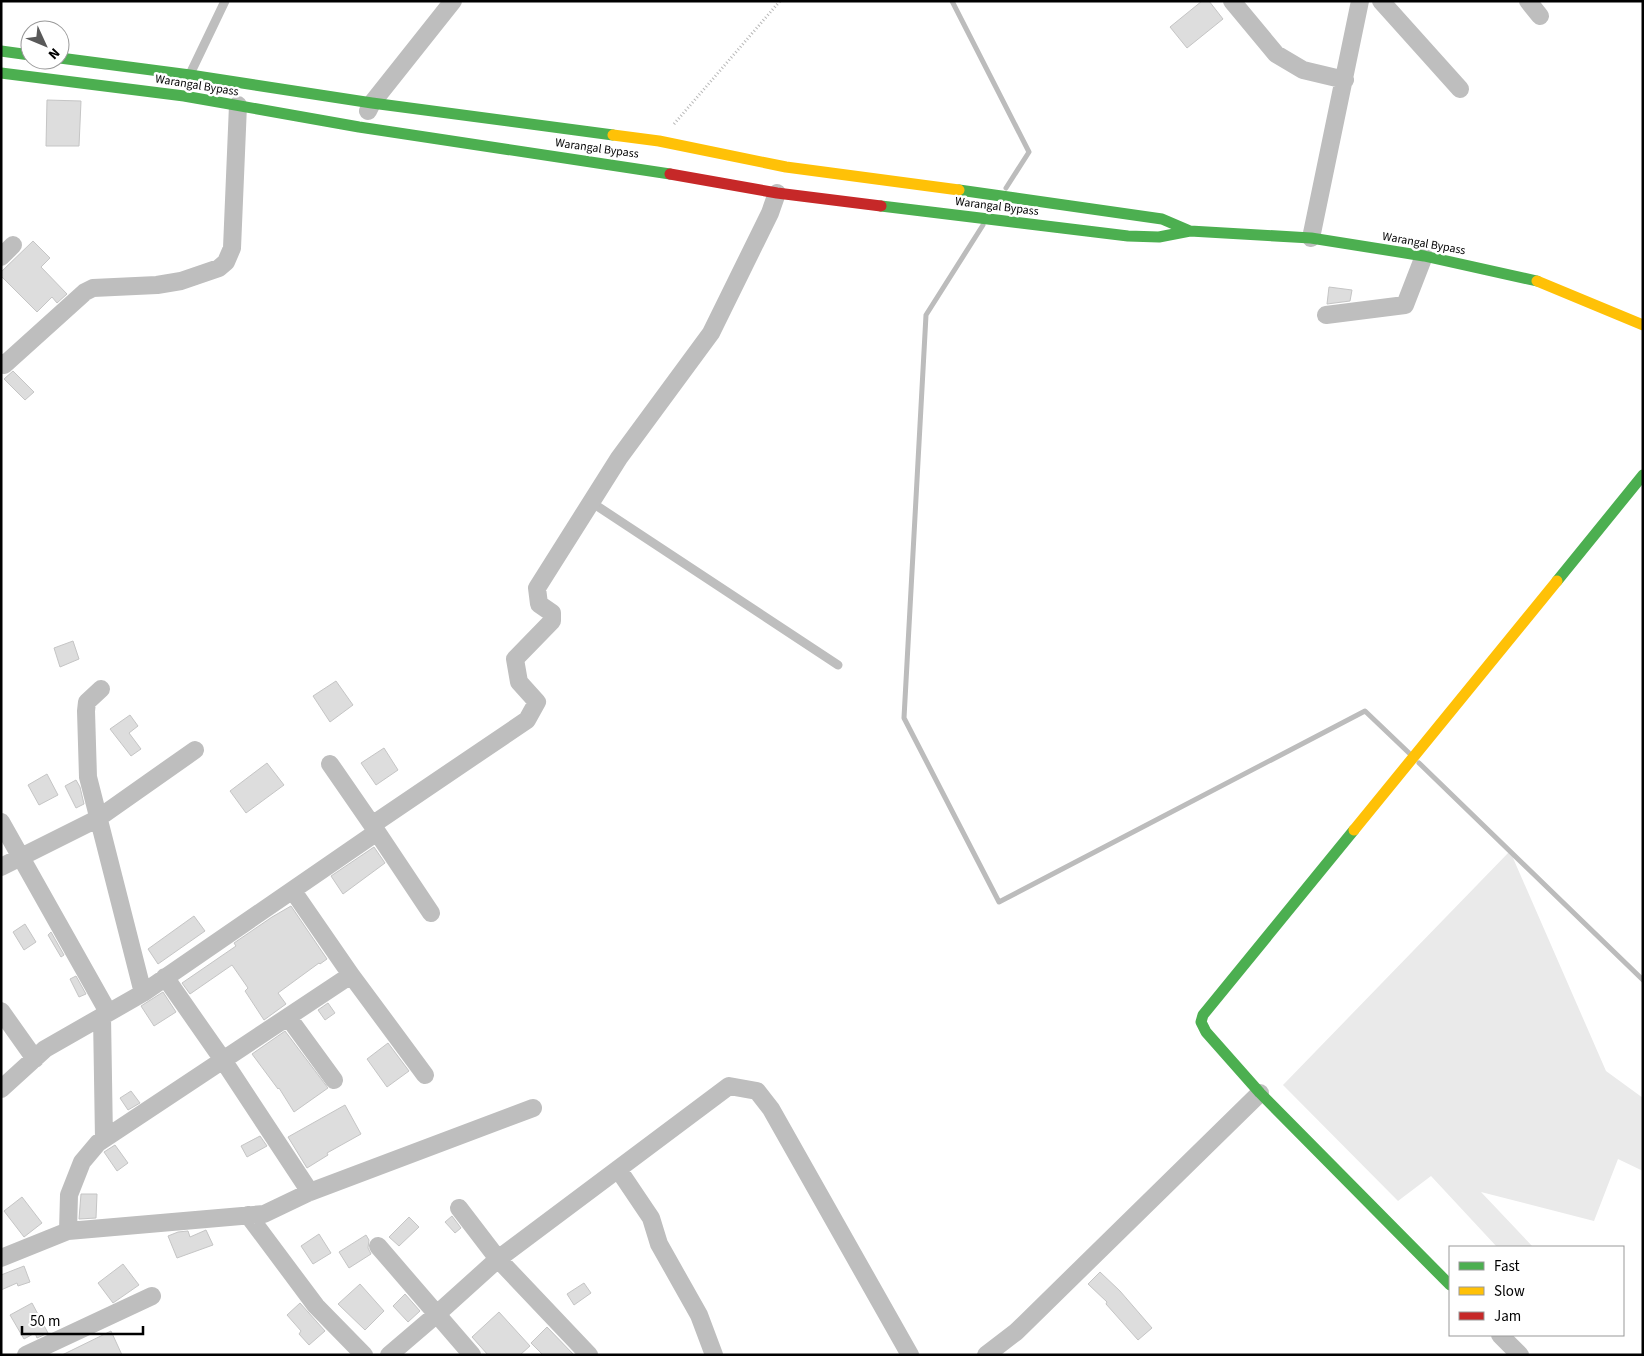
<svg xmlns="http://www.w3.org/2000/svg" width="1644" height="1356" viewBox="0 0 1644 1356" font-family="'Source Sans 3',sans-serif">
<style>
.green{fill:#eaeaea}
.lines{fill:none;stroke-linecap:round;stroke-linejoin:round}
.stream{stroke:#bcbcbc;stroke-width:5}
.building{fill:#ddd;stroke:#c5c5c5}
.path{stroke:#b8b8b8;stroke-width:3;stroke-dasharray:1 2.5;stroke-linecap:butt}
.lane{stroke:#bebebe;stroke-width:9}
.street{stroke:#bebebe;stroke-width:18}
.fast{stroke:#4caf50;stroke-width:11}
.slow{stroke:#ffc107;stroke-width:11}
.jam{stroke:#c62828;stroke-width:11}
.labels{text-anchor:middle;stroke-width:5;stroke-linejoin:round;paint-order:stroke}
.street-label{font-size:12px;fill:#000;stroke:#fff}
</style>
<rect width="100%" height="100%" fill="#fff"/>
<path class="green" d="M1510,851l96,220 37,27v73l-25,-12 -24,62 -113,-29 52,55h-36l-66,-71 -33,25 -115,-116z"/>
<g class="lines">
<path class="stream" d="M952,1l77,151 -23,36
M983,225l-57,90 -22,403 95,184 366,-191 44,42
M1419,763l224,217"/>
</g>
<path class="building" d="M1202,1h7l14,18 -36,29 -17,-21z
M47,100l34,1 -2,45h-33z
M33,241l17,17 -9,9 26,27 -10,9 -5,-6 -15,15 -36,-36v-4z
M1329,287l23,3 -2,11 -23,3z
M13,371l21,21 -9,8 -21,-21z
M73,641l6,18 -19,8 -6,-19z
M336,681l17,24 -23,17 -17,-26z
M130,715l8,11 -9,7 12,16 -10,7 -21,-27z
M384,748l14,22 -22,15 -15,-22z
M267,763l17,22 -38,28 -16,-22z
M47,774l11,21 -19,10 -11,-20z
M76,780l4,7 4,17 -8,4 -11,-22z
M374,847l11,16 -42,31 -12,-18z
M291,906l36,53 -7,5 -1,-1 -41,30 8,11 -22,16 -19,-29 3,-3 -16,-23 -42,29 -8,-11 54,-37 -2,-3 38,-26z
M194,916l11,15 -47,33 -10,-15z
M25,924l11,18 -12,8 -11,-18z
M51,932l13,23 -3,2 -13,-22z
M76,976l10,18 -7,3 -9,-18z
M163,992l13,20 -22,14 -13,-20z
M328,1003l7,10 -10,7 -7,-10z
M285,1031l43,57 -34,24 -15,-24 -1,1 -26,-35z
M388,1043l21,28 -22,16 -20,-28z
M131,1091l9,12 -12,7 -8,-12z
M345,1105l16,29 -34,19 1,2 -21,13 -19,-31z
M260,1136l7,10 -20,11 -6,-11z
M115,1145l13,18 -11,8 -13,-19z
M81,1194h16l-1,24 -17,1z
M22,1197l20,26 -18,14 -20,-26z
M452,1216l9,12 -6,5 -10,-11z
M409,1217l10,10 -20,19 -10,-9z
M206,1230l7,15 -36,13 -9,-22 10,-4 10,-1 2,6z
M319,1234l12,19 -18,11 -12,-18z
M366,1235l3,5 -1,8 3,6 -22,14 -10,-16z
M123,1264l16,21 -26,18 -15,-20z
M24,1266l6,16 -12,4 -1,-3 -16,7v-15z
M1100,1272l20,19 32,37 -14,12 -32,-36 1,-2 -19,-18z
M584,1283l7,10 -17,12 -7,-11z
M360,1284l24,27 -19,19 -27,-26z
M405,1294l15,17 -12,11 -15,-16z
M32,1303l16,30 -11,5 -2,-5 -11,6 -14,-24z
M300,1303l25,28 -16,14 -10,-11 2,-3 -14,-16z
M499,1312l31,34 -10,9h-32l-16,-18z
M547,1327l27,28h-31l-12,-12z
M111,1331l11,24h-60z"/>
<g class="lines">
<path class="path" d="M674,124l106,-123"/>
<path class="lane" d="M191,72l34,-71
M591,502l247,163"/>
<path class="street" d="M1232,1l44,53 27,16 42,10
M1381,1l79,88
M1528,1l12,15
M368,111l4,-8 81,-102
M1311,238l49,-237
M1,257l12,-12
M1326,315l79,-10 19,-49
M1,363l3,2 81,-73 8,-4 64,-3 24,-4 38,-13 7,-6 6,-14 6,-143
M101,689l-14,13 -1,9 2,66 55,216
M330,764l47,68
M1,822l107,190
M372,825l155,-105 10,-18 -18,-20 -4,-23 37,-38v-8l-13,-9 -2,-16 82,-130 92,-125 59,-120 7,-20
M1,867l96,-48 98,-69
M351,975l74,100
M165,977l58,83 87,132
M1,1011l34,48
M102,1016l2,123
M288,1017l46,63
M1,1089l44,-40 98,-56 234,-161 54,81
M618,1169l33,49 8,26 40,71 15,40
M459,1208l39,51 91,96
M248,1215l68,91 48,49
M68,1231l1,-36 13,-33 16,-19 253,-168 -58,-84
M378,1246l94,109
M1,1258l67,-27 196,-17 46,-22 223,-84
M1500,1335l20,20
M26,1355l126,-59
M389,1355l48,-41 61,-55 231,-173 28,5 14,18 139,246
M986,1355l30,-23 244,-239"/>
<path class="fast" d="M1,51l29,4
M60,58l130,17 182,28 241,32
M1,73l183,23 175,31 311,47
M959,190l203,29 28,12
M881,206l247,30 31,1 31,-6 121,7 113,18 113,25
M1557,581l86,-106
M1354,830l-151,185 -2,7 5,10 54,61 190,192"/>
<path class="slow" d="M613,135l46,6 127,26 173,23
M1537,281l106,44
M1354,830l203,-249"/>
<path class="jam" d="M670,174l107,19 104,13"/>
</g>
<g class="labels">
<g class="street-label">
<text transform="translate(197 85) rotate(9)" y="4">Warangal Bypass</text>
<text transform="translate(597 148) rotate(8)" y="4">Warangal Bypass</text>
<text transform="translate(997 206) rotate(7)" y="4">Warangal Bypass</text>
<text transform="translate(1424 243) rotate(10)" y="4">Warangal Bypass</text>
</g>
</g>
<rect width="1644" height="1356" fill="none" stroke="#000000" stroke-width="5"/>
<rect x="1449" y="1246" width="175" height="90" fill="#ffffff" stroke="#999999"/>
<rect x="1459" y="1262" width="25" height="8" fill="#4caf50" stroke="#999999"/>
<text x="1494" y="1271" font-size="15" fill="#000000">Fast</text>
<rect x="1459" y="1287" width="25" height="8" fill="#ffc107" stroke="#999999"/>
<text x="1494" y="1296" font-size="15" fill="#000000">Slow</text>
<rect x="1459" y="1312" width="25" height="8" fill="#c62828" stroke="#999999"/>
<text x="1494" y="1321" font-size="15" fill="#000000">Jam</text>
<g transform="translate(45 45) rotate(134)"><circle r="24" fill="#ffffff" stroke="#999999"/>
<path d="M0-4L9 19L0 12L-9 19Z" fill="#595959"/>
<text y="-8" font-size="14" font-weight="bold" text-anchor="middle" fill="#000000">N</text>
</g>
<path d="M22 1326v8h121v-8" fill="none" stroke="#000000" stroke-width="2.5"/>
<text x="30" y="1326" font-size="15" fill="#000000" stroke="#ffffff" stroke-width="4" paint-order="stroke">50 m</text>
</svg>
